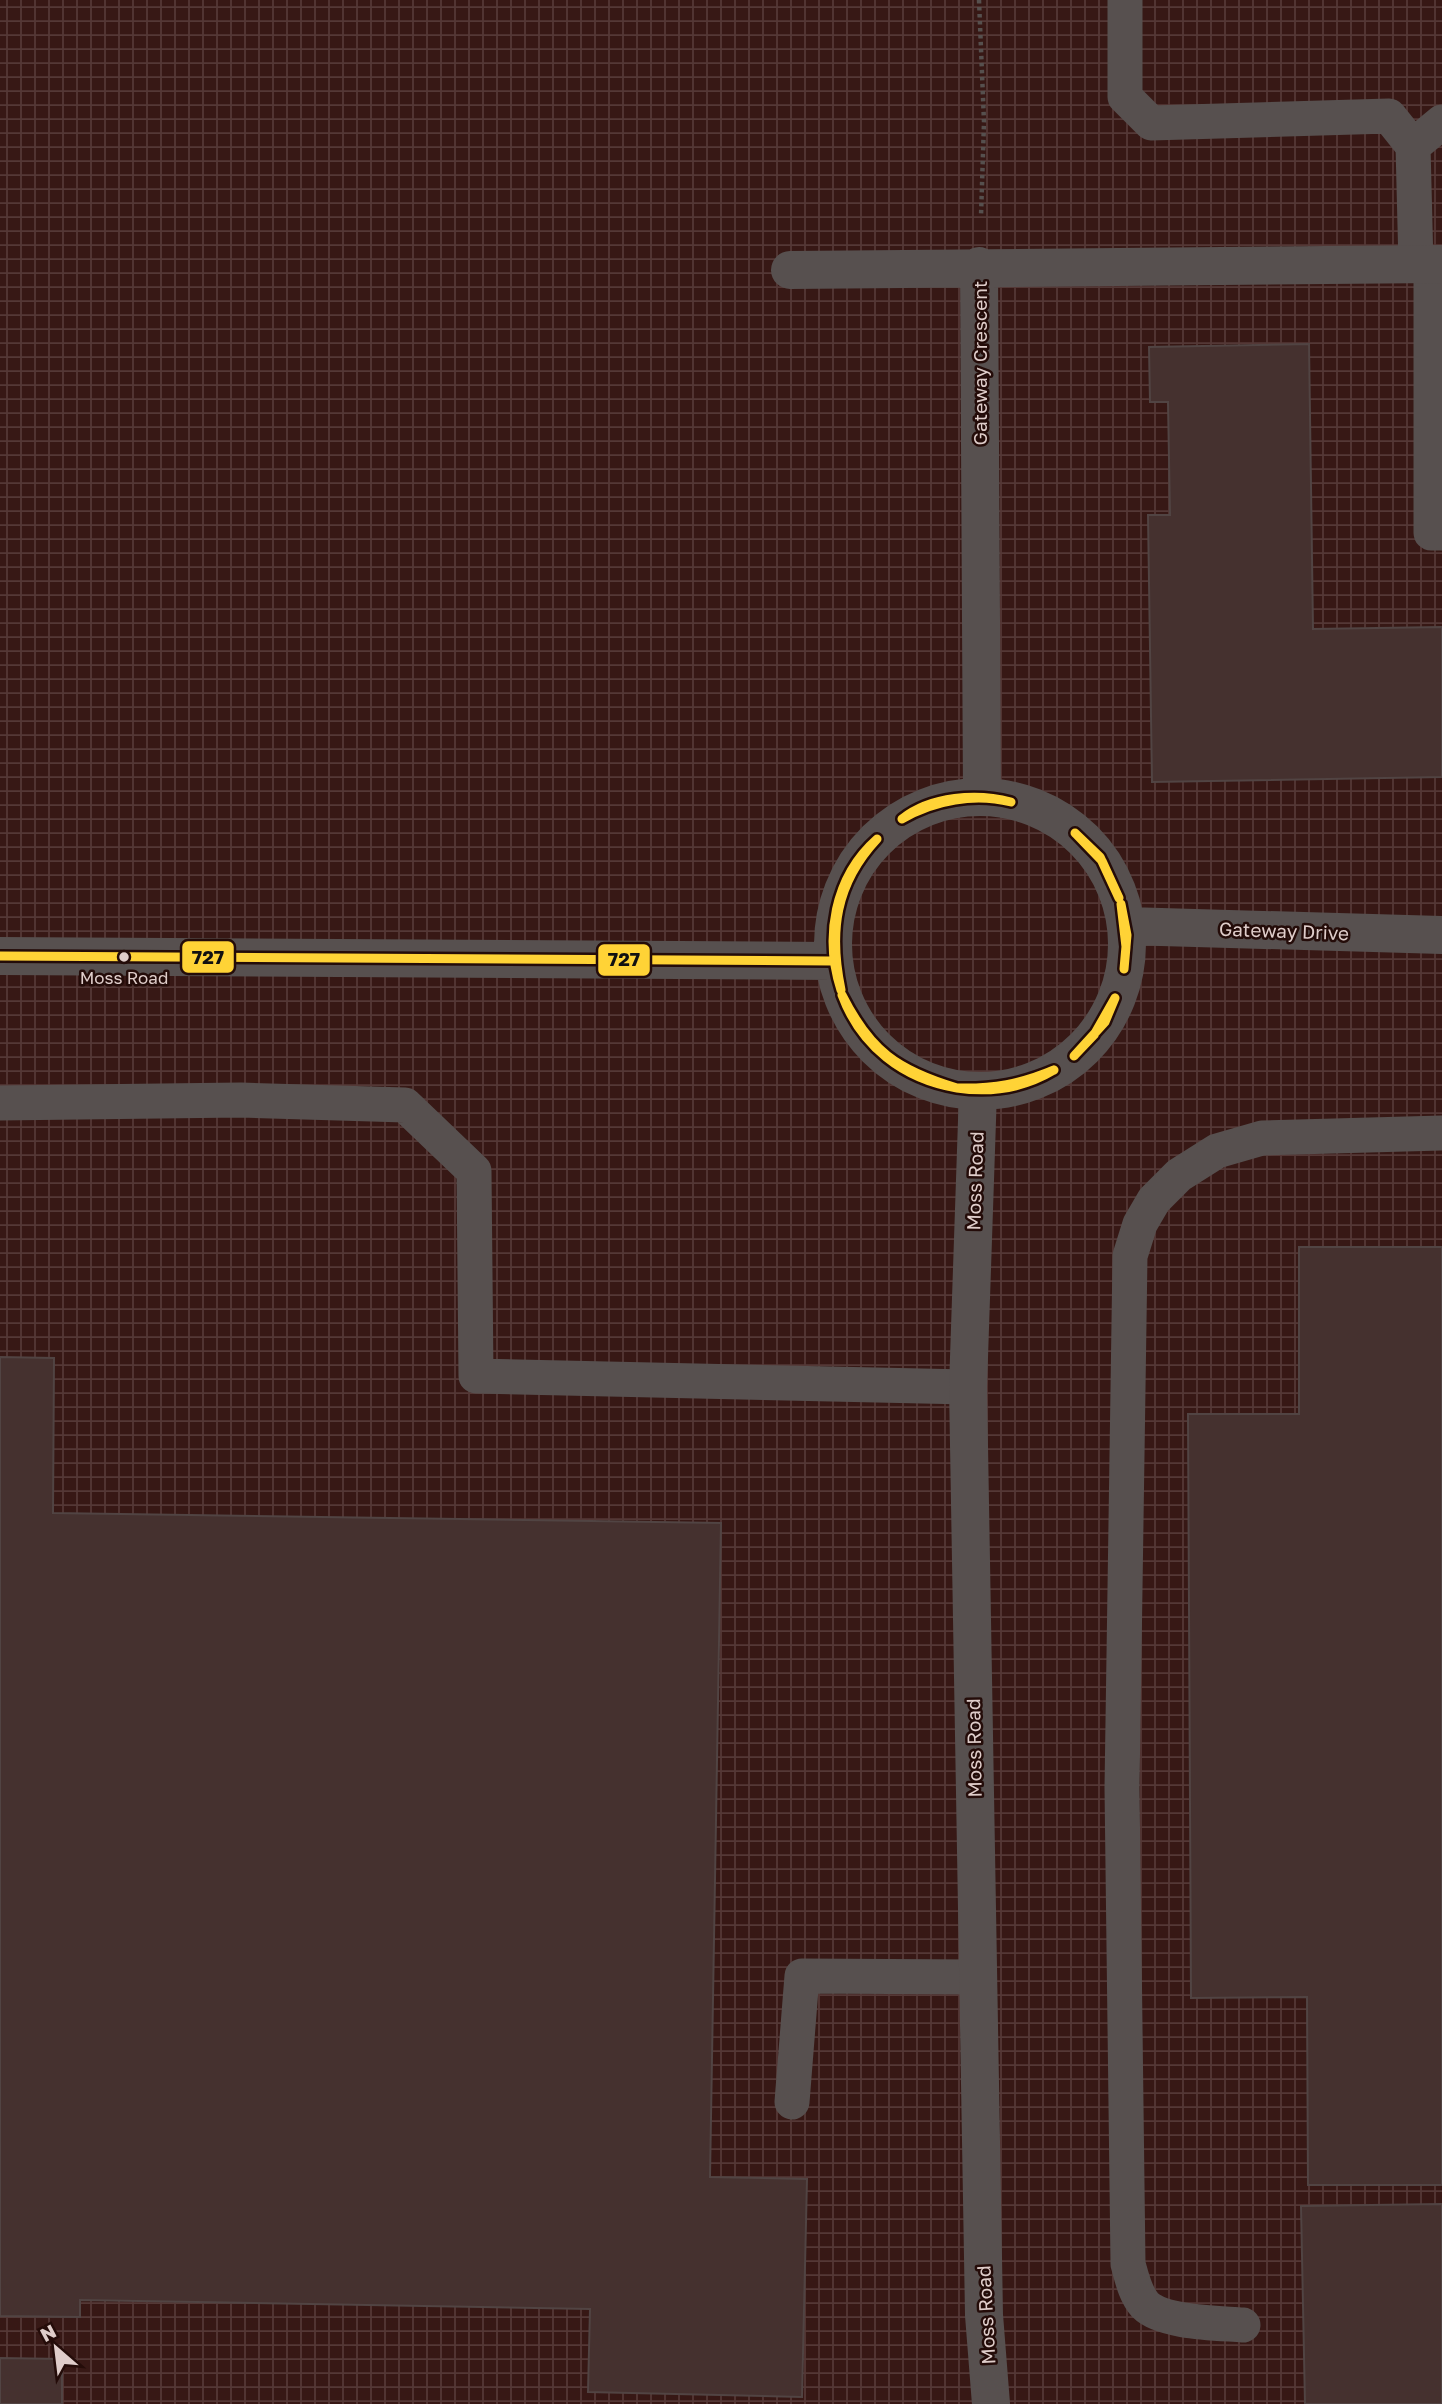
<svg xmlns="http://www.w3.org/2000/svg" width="1442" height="2404" viewBox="0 0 1442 2404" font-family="'Golos Text',sans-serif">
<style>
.industrial{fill:url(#industrial-grid)}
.building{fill:#45312f;stroke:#514443;stroke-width:2}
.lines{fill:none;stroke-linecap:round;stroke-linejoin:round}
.path{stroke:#56504e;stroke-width:4.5;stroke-dasharray:3.5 3.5;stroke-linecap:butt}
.lane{stroke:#57504f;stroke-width:35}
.street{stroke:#57504f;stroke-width:38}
.bus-1-casing{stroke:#240c09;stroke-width:14}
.bus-1{stroke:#ffd336;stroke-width:9}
.bus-dot{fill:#dfcdca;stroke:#240c09;stroke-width:2.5}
.labels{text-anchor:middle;stroke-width:5;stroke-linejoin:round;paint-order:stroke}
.bus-label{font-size:17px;fill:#dfcdca;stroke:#240c09}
.street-label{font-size:19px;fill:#dfcdca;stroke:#240c09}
.line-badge{stroke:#240c09;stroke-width:2.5}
.pale-badge-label{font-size:19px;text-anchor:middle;font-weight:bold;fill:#111}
</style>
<defs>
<pattern id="industrial-grid" width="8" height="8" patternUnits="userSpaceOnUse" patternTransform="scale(1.75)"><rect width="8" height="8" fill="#371815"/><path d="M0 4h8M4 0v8" fill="none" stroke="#543836"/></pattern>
</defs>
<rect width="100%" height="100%" fill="#281a18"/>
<path class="industrial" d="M0,0h1442v2404h-1442z"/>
<path class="building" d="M1309,344l4,285 129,-2v150l-290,5 -4,-267h22l-2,-113h-18l-1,-55z
M1299,1247h143v938h-134l-1,-188 -116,1 -3,-584h111z
M0,1357l54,1 -1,155 668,10 -11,654 97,2 -5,218 -214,-5 2,-83 -510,-9v17l-80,-1z
M1442,2204v200h-137l-4,-198z
M0,2358l62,1v45h-62z"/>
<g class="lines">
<path class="path" d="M979,0l5,122 -3,94"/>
<path class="lane" d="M1125,0v97l26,26 238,-7 24,30 3,119
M1413,146l29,-24
M1431,265v268h11
M0,1103l241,-3 164,5 69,66 2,205 492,11
M792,2102l10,-126 176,1
M1243,2325c-25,-2 -80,-2 -98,-20 -10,-11 -13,-27 -17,-41l-6,-476 8,-532 10,-32 14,-24 25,-25 38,-24 45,-13 180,-5"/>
<path class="street" d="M979,266l3,530
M790,270l652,-6
M833 944a147 147 0 1 1 294 0a147 147 0 1 1-294 0Z
M1127,926l315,9
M0,956l832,5
M978,1091l-10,296 16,928 7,89"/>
<g class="bus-1-casing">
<path id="bus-1" d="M902,819c29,-23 75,-26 109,-17
M902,819c32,-19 73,-26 109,-17
M1075,833l25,24 19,41
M1075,833l27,28 17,37
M1121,904l6,31 -3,34
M1121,904l5,43 -2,22
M0,956l832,5
M841,990c-17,-52 -7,-113 36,-151
M841,990c-12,-58 -6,-106 36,-151
M842,995c28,56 55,75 115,93
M842,995c19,51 61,84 115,93
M1074,1056l20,-21 21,-37
M1074,1056l31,-34 10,-24
M957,1088c36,1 64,-4 97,-18
M957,1088c34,5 67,0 97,-18"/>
</g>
<use href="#bus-1" class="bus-1"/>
</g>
<circle class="bus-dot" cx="124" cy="957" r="6"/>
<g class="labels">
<g class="bus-label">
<text x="124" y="984">Moss Road</text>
</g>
<g class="street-label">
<text transform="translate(980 363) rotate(-90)" y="7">Gateway Crescent</text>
<text transform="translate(1284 931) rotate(2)" y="7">Gateway Drive</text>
<text transform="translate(975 1181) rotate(-88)" y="7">Moss Road</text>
<text transform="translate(974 1748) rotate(-91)" y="7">Moss Road</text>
<text transform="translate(986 2315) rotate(-93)" y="7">Moss Road</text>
</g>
</g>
<g class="line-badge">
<rect x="181" y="940" width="54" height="34" rx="7" fill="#ffd336"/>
<rect x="597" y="943" width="54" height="34" rx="7" fill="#ffd336"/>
</g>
<g class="pale-badge-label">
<text x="208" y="964">727</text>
<text x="624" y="966">727</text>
</g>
<g transform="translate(56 2348) rotate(332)" stroke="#240c09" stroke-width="5" paint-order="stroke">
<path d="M0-5L12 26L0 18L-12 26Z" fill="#dfcdca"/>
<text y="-10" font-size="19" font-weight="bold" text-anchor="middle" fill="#dfcdca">N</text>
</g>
</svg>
